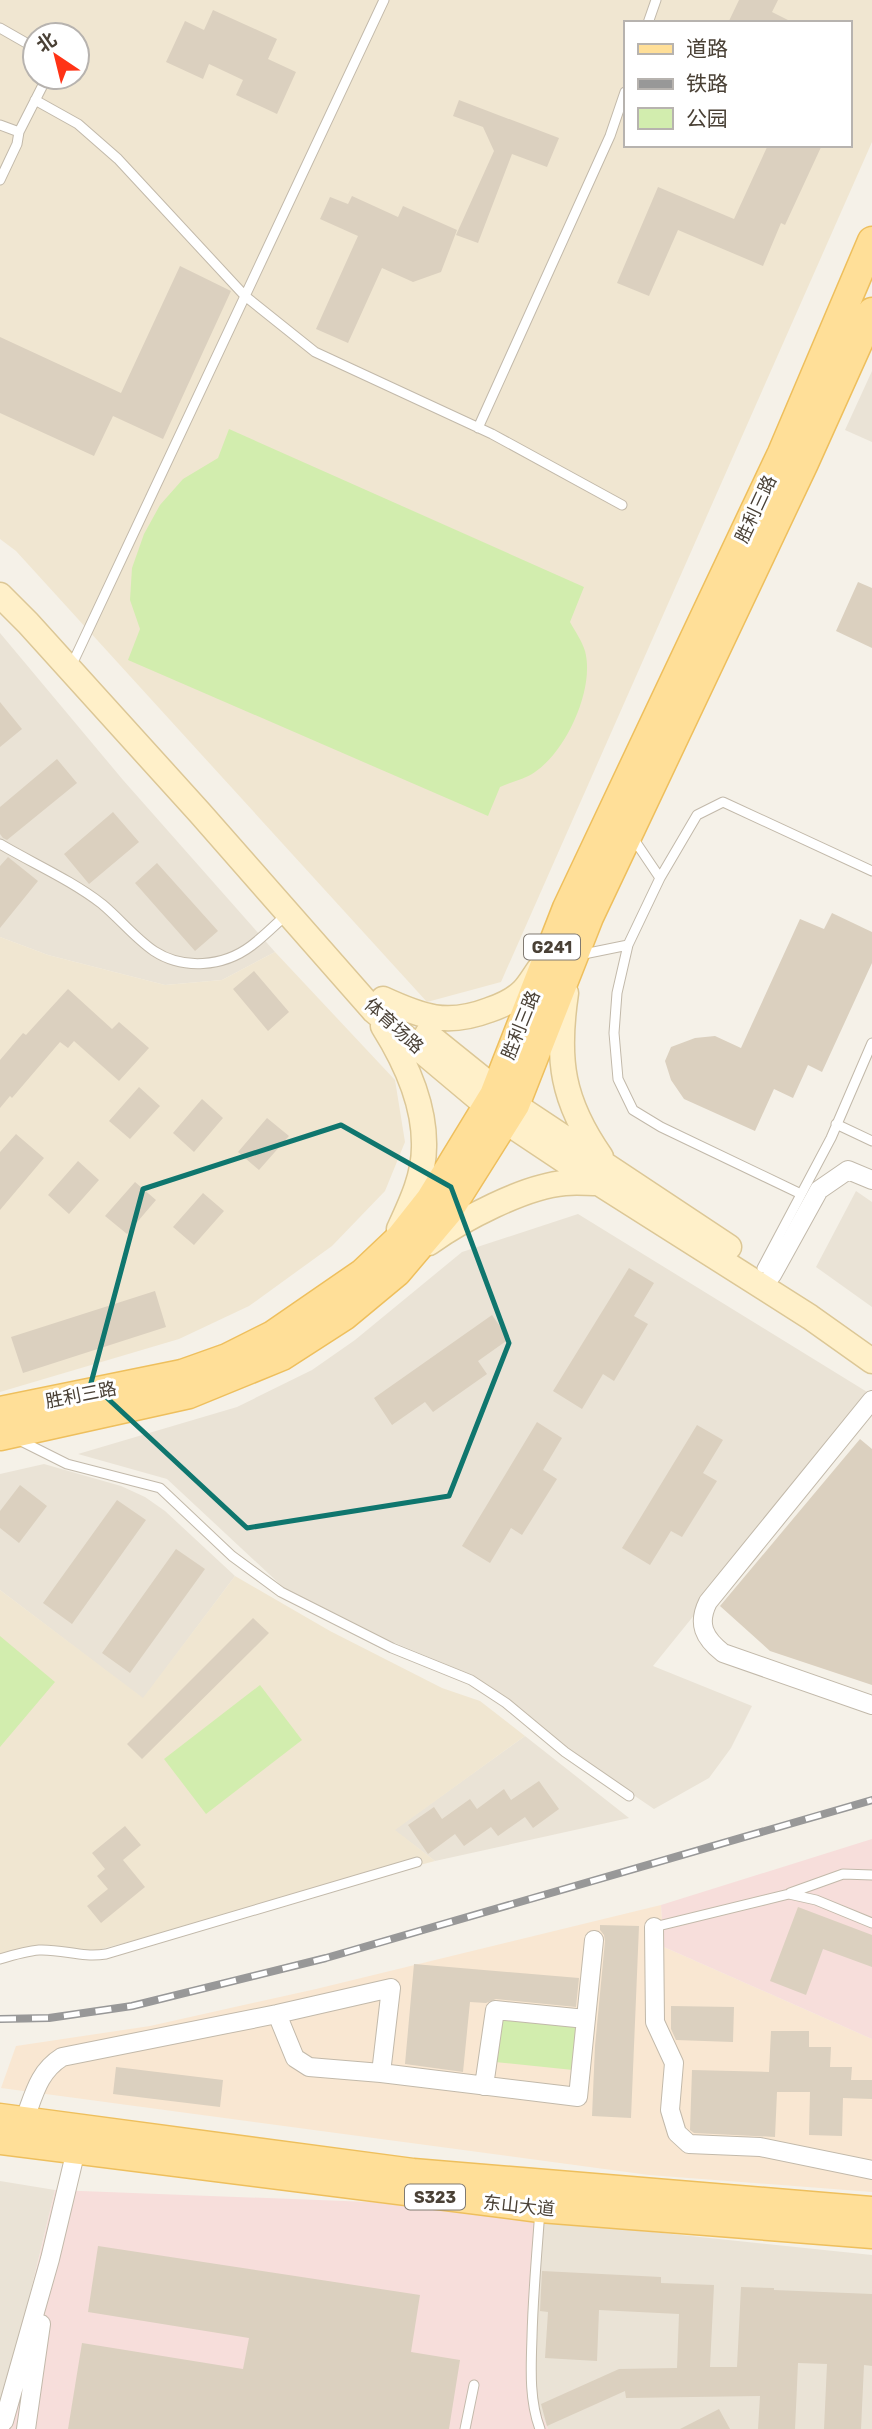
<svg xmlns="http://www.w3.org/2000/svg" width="872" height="2429" viewBox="0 0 872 2429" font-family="Rubik,'Noto Sans SC',sans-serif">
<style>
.residential{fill:#eae3d6}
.commercial{fill:#f9e7d2}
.education{fill:#f0e6d1;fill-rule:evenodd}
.medical{fill:#f7dedb}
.green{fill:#d2edae}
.building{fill:#dbd0bf}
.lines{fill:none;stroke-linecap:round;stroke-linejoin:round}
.lane-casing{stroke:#c2b9aa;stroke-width:11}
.street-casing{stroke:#c2b9aa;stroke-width:20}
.secondary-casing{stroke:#dcc796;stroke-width:27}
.primary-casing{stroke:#eebf5d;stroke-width:31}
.lane{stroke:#fff;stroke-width:9}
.street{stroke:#fff;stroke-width:18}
.secondary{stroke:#fff0c9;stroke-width:24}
.primary{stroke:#ffdf98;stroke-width:28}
.rail-casing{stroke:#989898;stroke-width:8}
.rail{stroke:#fff;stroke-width:5;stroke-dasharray:16;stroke-linecap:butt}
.marked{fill:none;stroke:#0f766e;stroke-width:5;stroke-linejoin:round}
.labels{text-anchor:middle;stroke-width:6;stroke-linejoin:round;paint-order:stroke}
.shield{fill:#fff;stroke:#807a72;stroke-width:2}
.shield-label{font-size:16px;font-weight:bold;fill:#4a4136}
.street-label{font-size:18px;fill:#4a4136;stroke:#fff}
</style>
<rect width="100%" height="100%" fill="#f5f1e8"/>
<path class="residential" d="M872,371v71l-27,-12z
M0,633l123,147 152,172 -53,28 -57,5 -117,-30 -48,-18z
M856,1191l16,11v105l-56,-40z
M578,1214l294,181 -219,271 99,40 -21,42 -22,30 -55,31 -88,-60 -58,-50 -36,-24 -89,-37 -99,-50 -117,-109 -89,-25 159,-47 75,-37 43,-30 107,-88z
M44,1464l77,22 24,11 20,14 70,65 -92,123 -143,-109v-116z
M525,1736l104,82 -194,43 -41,-31z
M0,2181l55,9 -55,229z
M538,2220l334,35v174h-324l-14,-32z"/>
<path class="commercial" d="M661,1905l3,42 208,92v153l-223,-17 -648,-87 15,-42 134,-20 166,-37z"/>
<path class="education" d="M0,0h872v142l-371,840 -74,20 -411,-451 -16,-12zM625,23h224v122h-224zM35,35h42v42h-42z
M0,937l48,18 117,30 57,-5 53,-28 120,128 10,62 -20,49 -53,55 -83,60 -70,33 -179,53z
M235,1576l95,55 112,57 38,13 45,35 -130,94 40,31 -345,91 -43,-6 -47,10v-366l143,108z"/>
<path class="medical" d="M872,1839v200l-208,-92 -3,-42z
M55,2190l315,12 168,18 -4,177 14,32h-548l1,-11z"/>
<path class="green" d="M229,429l355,158 -14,35c5,9 12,19 15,29 10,37 -18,99 -50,121 -10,7 -24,10 -35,15l-12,29 -360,-156 12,-31 -10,-29 2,-32 12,-34 16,-29 23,-26 35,-21z
M0,1636l55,46 -55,65z
M260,1685l42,55 -96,74 -42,-55z
M500,2014l79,9 -6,47 -78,-8z"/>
<path class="building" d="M739,0h39l-6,12 22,11h-66z
M213,10l64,29 -9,20 28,13 -19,42 -41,-19 7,-15 -34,-16 -6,15 -37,-17 19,-41 19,9z
M459,100l100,38 -12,29 -35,-13 -34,89 -22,-8 38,-84 -11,-24 -30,-11z
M768,145h54l-37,80 -4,-2 -18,43 -85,-36 -29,66 -32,-13 41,-96 76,32z
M352,196l46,21 5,-11 54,24 -16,42 -28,10 -31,-14 -34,75 -32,-14 42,-93 -38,-17 10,-22 18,7z
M180,266l51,25 -68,148 -50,-23 -19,40 -94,-43v-76l121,56z
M858,582l14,6v60l-36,-17z
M0,702l22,27 -22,18z
M57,759l20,24 -70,57 -4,-2 -3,-4v-27z
M113,812l26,30 -50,42 -25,-30z
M8,857l30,24 -38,47v-62z
M157,863l61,68 -23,20 -60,-68z
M832,913l40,19v31l-50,109 -14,-7 -15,33 -19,-9 -19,42 -71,-32 -13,-19 -6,-19 6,-14 24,-9 20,-2 26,12 59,-129 24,10z
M254,971l35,41 -21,19 -35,-42z
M68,989l44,40 7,-7 30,26 -30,33 -45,-40 -6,7 -8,-6 -48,56 -2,-2 -10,12v-48l23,-27 3,2z
M139,1087l21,19 -30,33 -21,-18z
M202,1099l21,19 -29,34 -21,-19z
M267,1118l22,18 -30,34 -21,-18z
M16,1134l28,24 -44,52v-58z
M78,1161l21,19 -30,34 -21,-19z
M135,1182l21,18 -29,34 -22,-18z
M203,1193l21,18 -30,34 -21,-18z
M629,1268l25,15 -20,33 14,8 -34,57 -11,-7 -21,35 -29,-18z
M155,1291l11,36 -143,46 -12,-36z
M492,1315l17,24 -31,22 9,13 -54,38 -8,-10 -33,23 -18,-27z
M537,1422l25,16 -19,32 14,9 -35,56 -11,-7 -21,35 -28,-17z
M697,1425l26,15 -20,33 14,8 -35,56 -11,-6 -21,34 -28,-17z
M860,1439l12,10v236l-102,-34 -50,-45z
M20,1485l27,21 -28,37 -19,-15v-17z
M117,1500l29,20 -74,104 -29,-21z
M176,1549l29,20 -75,104 -28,-20z
M253,1618l16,15 -127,126 -15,-15z
M539,1781l20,28 -26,19 -8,-11 -27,19 -7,-9 -27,19 -9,-12 -27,20 -20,-29 26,-18 8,12 28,-20 7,10 27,-20 7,11z
M125,1826l16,19 -18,15 22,27 -44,36 -14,-17 21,-17 -11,-13 8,-7 -13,-16z
M798,1907l74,28v32l-49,-18 -17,46 -36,-14z
M600,1925l39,1 -8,192 -39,-2 3,-70 10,-105 -1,-6 -4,-5z
M414,1964l165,14 -3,29 -80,-8 -10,4 -16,-1 -7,70 -58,-8z
M671,2006l63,1 -1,35 -57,-2 -5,-11z
M771,2031h38v16h22l-1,20h22l-1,13h21v19l-29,-1 -1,38 -33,-1 1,-43h-33l-2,45 -81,-4 -4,-3 2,-60 77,2z
M116,2067l107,13 -3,27 -107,-13z
M98,2246l322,49 -9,57 49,8 -11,69h-381l14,-86 161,26 6,-31 -161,-26z
M542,2271l119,6v6l53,2 -4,82h27l4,-80 33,1v2l98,4v72l-8,-1 -3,64h-37l3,-65 -29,-1 -3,66h-37l2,-33 -134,2 -1,-7 -78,35 -6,-22 78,-35 58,-1 2,-54 -80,-4 -2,51 -52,-3 3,-46 -8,-1z
M719,2409l11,20h-50z"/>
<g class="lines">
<g class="lane-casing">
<path id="lane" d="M648,23l8,-23
M0,28l35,20
M35,100l43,24 40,35 127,137 70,56 177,82 130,71
M0,125l19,7
M0,180l17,-36 2,-12 28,-55
M478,428l132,-292 15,-44
M75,658l309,-658
M0,844c34,20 71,36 102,60 18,15 33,34 52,47 29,19 69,16 97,-5 12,-9 24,-21 36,-32
M660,878l37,-63 26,-13 149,69
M628,945l-11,48 -3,40 4,46 15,31 28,17 140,67
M579,955l49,-10 32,-67 -27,-40
M836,1124l36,17
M762,1268l69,-130 41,-95
M17,1439l50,25 93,24 72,68 49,36 111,56 79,32 35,23 59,49 64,44
M790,1893l53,-19 29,1
M654,1927l135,-33 27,6 56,23
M0,1959c13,-4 26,-8 39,-9 25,-1 42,8 67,4l311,-92
M465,2429l9,-44
M540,2429c-11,-29 -9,-62 -8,-92 1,-43 5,-85 8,-127"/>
</g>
<g class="street-casing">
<path id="street" d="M772,1275l47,-85 29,-20 24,10
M872,1400l-164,202c-11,22 -4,36 15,51l149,52
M654,1927l1,95 19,41 -4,47 7,23 12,11 71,3 112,23
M381,2073l197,24 16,-157
M484,2086l11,-76 91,9
M24,2121c10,-26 14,-49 38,-64l215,-43 114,-26 -10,85 -72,-6 -14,-9 -18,-44
M0,2425l4,-4 46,-162 26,-109
M26,2429l15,-105"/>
</g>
<g class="secondary-casing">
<path id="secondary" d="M0,595l28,28 172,190 174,198 131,110 78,52 227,144 62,44
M566,993c-10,67 -4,108 35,164
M383,999c39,18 64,27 106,11 12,-4 25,-10 34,-19 6,-6 11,-15 16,-22
M383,1026c22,35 42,79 41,121 0,29 -13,56 -25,82
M427,1034l88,71 214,142
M429,1243c32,-23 96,-57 136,-60 11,-1 22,0 33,0"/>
</g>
<g class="primary-casing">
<path id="primary" d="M0,1411l182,-37 45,-16 46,-23 90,-62 37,-35 30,-38 64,-105 73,-187 215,-455 90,-212
M0,1436l189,-42 93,-38 62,-40 53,-44 50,-59 68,-108 74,-188 215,-454 68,-151
M0,2118l413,55 459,38
M0,2140l540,68 332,26"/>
</g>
<use href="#lane" class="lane"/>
<use href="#street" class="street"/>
<use href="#secondary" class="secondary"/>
<use href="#primary" class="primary"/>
<g class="rail-casing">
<path id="rail" d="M0,2019l49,-1 83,-12 194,-48 546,-158"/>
</g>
<use href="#rail" class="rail"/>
</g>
<path class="marked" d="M341,1125l110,62 58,156 -60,153 -202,32 -156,-145 52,-194z"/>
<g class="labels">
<g class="shield">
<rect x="524" y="934.5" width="56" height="25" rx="5"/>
<rect x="405" y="2184.5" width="60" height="25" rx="5"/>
</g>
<g class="shield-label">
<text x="552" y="953">G241</text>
<text x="435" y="2203">S323</text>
</g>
<g class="street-label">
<text transform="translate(756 509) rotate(-65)" y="6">胜利三路</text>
<text transform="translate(521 1025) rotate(-68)" y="6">胜利三路</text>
<text transform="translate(394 1026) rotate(42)" y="6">体育场路</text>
<text transform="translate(81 1395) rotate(-11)" y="6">胜利三路</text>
<text transform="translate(519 2206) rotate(6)" y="6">东山大道</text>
</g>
</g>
<rect x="624" y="21" width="228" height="126" fill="#ffffff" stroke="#b7b3af" stroke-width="2"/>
<rect x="638" y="44" width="35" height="10" fill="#ffdf98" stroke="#b7b3af" stroke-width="2"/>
<text x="686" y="56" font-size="21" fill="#4a4136">道路</text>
<rect x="638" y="79" width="35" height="10" fill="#989898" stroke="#b7b3af" stroke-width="2"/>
<text x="686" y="91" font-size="21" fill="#4a4136">铁路</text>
<rect x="638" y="108" width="35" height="21" fill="#d2edae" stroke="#b7b3af" stroke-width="2"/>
<text x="686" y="126" font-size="21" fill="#4a4136">公园</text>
<g transform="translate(56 56) rotate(325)"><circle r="33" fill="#ffffff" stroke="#b7b3af" stroke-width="2"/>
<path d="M0-5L12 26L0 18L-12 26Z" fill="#ff3316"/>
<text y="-10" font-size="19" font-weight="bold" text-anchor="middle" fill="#4a4136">北</text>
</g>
</svg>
